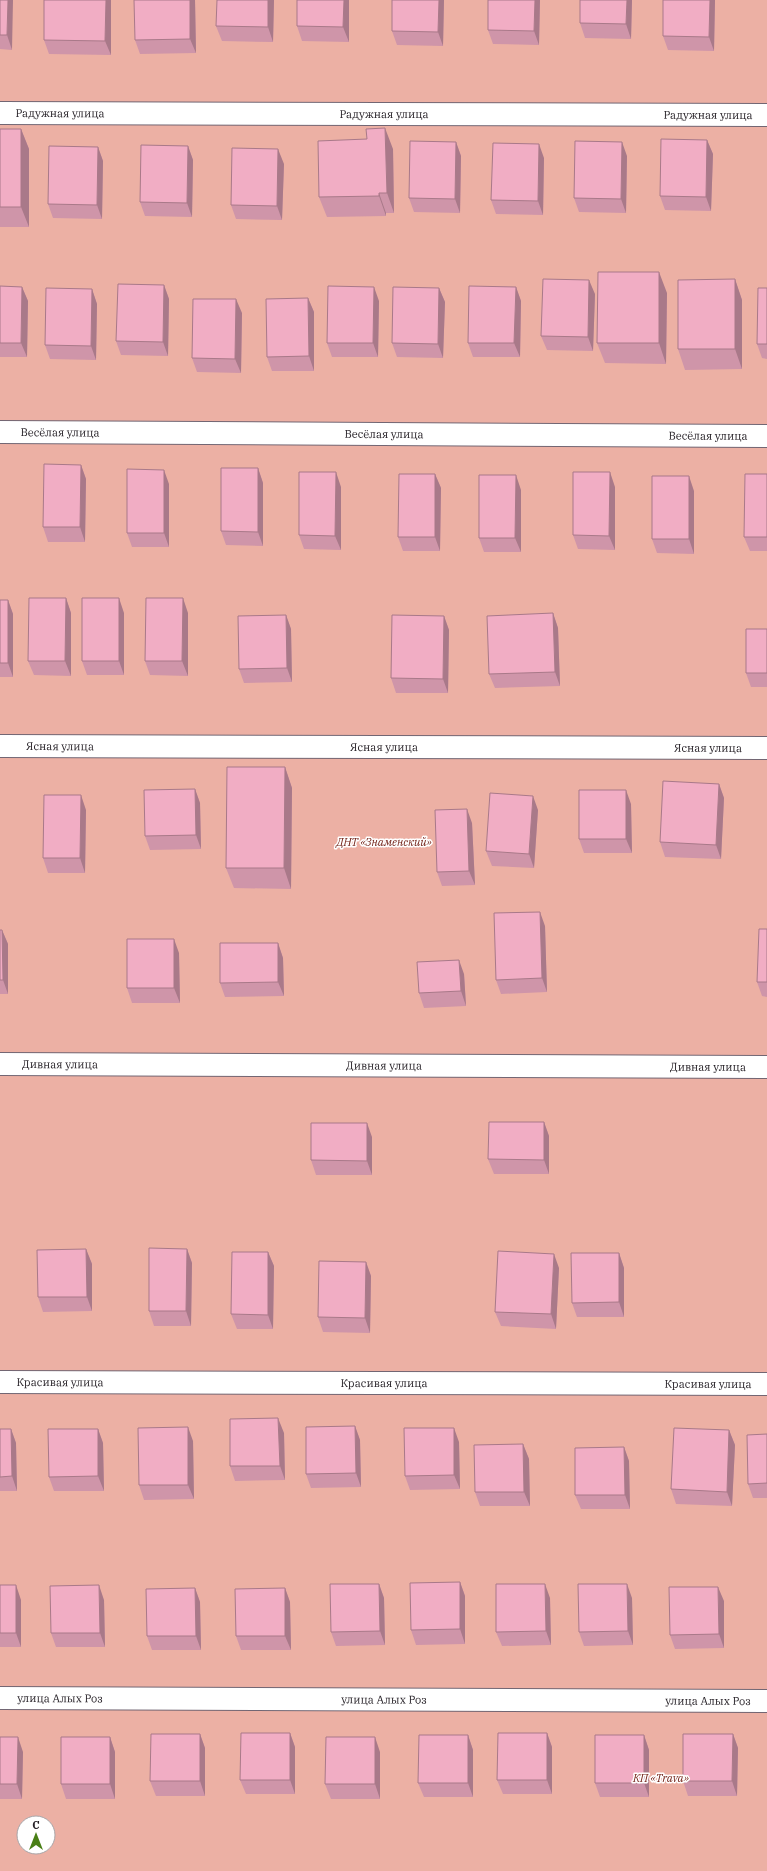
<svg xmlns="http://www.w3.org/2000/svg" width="767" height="1871" viewBox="0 0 767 1871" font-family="'IBM Plex Serif',serif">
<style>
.green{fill:#ecb0a4;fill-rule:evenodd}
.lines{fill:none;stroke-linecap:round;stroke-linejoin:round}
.minor-casing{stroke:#726673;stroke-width:24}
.minor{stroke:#fff;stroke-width:22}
.wall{fill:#cf95a9}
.shaded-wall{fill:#a97989}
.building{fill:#f1adc4;stroke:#a97989}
.labels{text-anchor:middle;stroke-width:3;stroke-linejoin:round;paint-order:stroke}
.street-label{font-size:11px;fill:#262127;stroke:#fff}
.park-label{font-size:11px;font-style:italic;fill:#742419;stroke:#fff}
</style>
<rect width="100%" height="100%" fill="#fdeffe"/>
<path class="green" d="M0,0h767v1871h-767zM24,1823h24v24h-24z"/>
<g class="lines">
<g class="minor-casing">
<g id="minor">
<path id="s1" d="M0,113l767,2"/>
<path id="s2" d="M0,432l767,4"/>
<path id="s3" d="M0,746l767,2"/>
<path id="s4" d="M0,1064l767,3"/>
<path id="s5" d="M0,1382l767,2"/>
<path id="s6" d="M0,1698l767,3"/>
</g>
</g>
<use href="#minor" class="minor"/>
</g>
<path class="wall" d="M0,0l12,50 -12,-1z
M111,0v55l-62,-1 -5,-14z
M195,0l1,53 -56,1 -5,-14z
M274,0l-1,42 -51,-1 -6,-15z
M349,0v42l-47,-1 -5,-15z
M392,0h52l-1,46 -46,-1 -5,-14z
M488,0h52l-1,45 -46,-1 -5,-14z
M580,0h52l-1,39 -46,-1 -5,-15z
M715,0l-1,51 -46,-1 -5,-14z
M0,129h21l8,20v78h-29z
M707,140l6,14 -2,57 -46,-1 -5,-14z
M456,142l5,14 -1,57 -46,-1 -5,-14z
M188,146l5,14 -1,57 -47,-1 -5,-14z
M98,147l5,14 -1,58 -49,-1 -5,-14z
M393,149l1,64h-8v3l-59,1 -8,-20z
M627,156l-1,57 -47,-1 -5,-14z
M544,158l-1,57 -47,-1 -5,-14z
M284,164l-2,56 -46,-1 -5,-14z
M735,279l7,21v69l-57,1 -7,-21z
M164,285l5,14 -1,57 -47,-1 -5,-14z
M0,286l22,1 6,14 -1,56h-27z
M516,287l5,14 -1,56h-47l-5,-14z
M439,288l6,14 -2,56 -46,-1 -5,-14z
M767,288v71l-5,-1 -5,-14z
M92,289l5,15 -1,56 -46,-1 -5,-14z
M667,293l-1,71 -61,-1 -8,-20z
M595,294l-2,57 -46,-1 -6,-14z
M308,298l6,14v59h-42l-5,-14z
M379,301l-1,56h-46l-5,-14z
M242,313l-1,60 -44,-1 -5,-14z
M81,465l5,14 -1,63h-37l-5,-15z
M258,468l5,15v63l-37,-1 -5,-14z
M435,474l6,14 -1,63h-37l-5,-14z
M767,474v77h-17l-6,-14z
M169,484v63h-37l-5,-14z
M341,487v63l-37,-1 -5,-14z
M615,487v63l-37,-1 -5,-14z
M521,490v62h-37l-5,-14z
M694,491v63l-37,-1 -5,-14z
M66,598l5,15v63l-37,-1 -6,-14z
M0,600h8l5,14v63h-13z
M124,613v62h-37l-5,-14z
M188,613v63l-38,-1 -5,-14z
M553,613l5,15 2,58 -65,2 -6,-14z
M286,615l5,14 1,53 -48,1 -5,-14z
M444,616l5,14 -1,63h-52l-5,-15z
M767,629v58h-16l-5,-14z
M285,767l7,21 -1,101 -57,-1 -8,-20z
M719,784l5,14 -3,61 -56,-2 -5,-15z
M195,789l5,14 1,46 -51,1 -5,-14z
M631,804l1,49h-48l-5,-14z
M86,810l-1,63h-37l-5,-15z
M538,810l-4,58 -42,-2 -6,-15z
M472,823l3,62 -33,1 -5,-14z
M545,926l2,66 -46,2 -5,-14z
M767,929v68l-5,-1 -5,-14z
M0,930h2l6,14v50h-8z
M278,943l5,15 1,38 -59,1 -5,-14z
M179,953l1,50h-48l-5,-15z
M464,974l2,32 -42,2 -5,-15z
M544,1122l5,14v38h-55l-6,-15z
M372,1137v38h-56l-5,-15z
M86,1249l6,15v47l-49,1 -5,-15z
M187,1249l5,14 -1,63h-37l-5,-15z
M268,1252l6,14 -1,63h-36l-6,-15z
M619,1253l5,15v49h-47l-5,-14z
M366,1262l5,14 -1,57 -47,-1 -5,-15z
M559,1268l-3,61 -55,-3 -6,-14z
M355,1426l5,14 1,47 -50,1 -5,-14z
M0,1429h11l5,14 1,48h-17z
M98,1429l5,14 1,48h-50l-5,-14z
M729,1430l6,15 -3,61 -56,-2 -5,-15z
M284,1433l1,47 -50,1 -5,-15z
M767,1434v64h-14l-5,-14z
M193,1441l1,58 -50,1 -5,-15z
M459,1442l1,47 -50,1 -5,-14z
M523,1444l6,15 1,47h-50l-5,-14z
M624,1447l5,14 1,48h-49l-6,-14z
M460,1582l5,14v48l-49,1 -5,-15z
M379,1584l5,14 1,47 -49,1 -5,-14z
M0,1585l21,15v47h-21z
M195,1588l5,14 1,48h-49l-5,-14z
M285,1588l5,14 1,48h-50l-5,-14z
M550,1598l1,47 -49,1 -6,-14z
M632,1598l1,47 -49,1 -5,-14z
M104,1600l1,47h-49l-5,-14z
M724,1601v47l-49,1 -5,-14z
M290,1733l5,14v47h-49l-6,-14z
M547,1733l5,14v47h-49l-6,-14z
M200,1734l5,14v48h-49l-6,-15z
M733,1734l5,14 -1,48h-49l-5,-15z
M468,1735l5,15v47h-49l-6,-14z
M644,1735l5,15v47h-49l-5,-14z
M0,1737l23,15 -1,47h-22z
M110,1737l5,15v47h-49l-5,-15z
M380,1752v47h-49l-6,-15z"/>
<path class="shaded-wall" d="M8,0h5l-1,50 -5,-15z
M106,0h5v55l-6,-14z
M190,0h5l1,53 -6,-14z
M268,0h6l-1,42 -5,-15z
M344,0h5v42l-6,-15z
M439,0h5l-1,46 -5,-14z
M535,0h5l-1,45 -5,-14z
M627,0h5l-1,39 -5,-15z
M710,0h5l-1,51 -5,-14z
M385,128l8,21 1,64 -7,-20z
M21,129l8,20v78l-8,-20z
M707,140l6,14 -2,57 -5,-14z
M456,142l5,14 -1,57 -5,-14z
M622,142l5,14 -1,57 -5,-14z
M539,144l5,14 -1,57 -5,-14z
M188,146l5,14 -1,57 -5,-14z
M98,147l5,14 -1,58 -5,-14z
M278,149l6,15 -2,56 -5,-14z
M379,193l7,20v3l-7,-20z
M659,272l8,21 -1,71 -7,-21z
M735,279l7,21v69l-7,-20z
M589,280l6,14 -2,57 -5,-14z
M164,285l5,14 -1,57 -5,-14z
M22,287l6,14 -1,56 -6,-14z
M374,287l5,14 -1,56 -5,-14z
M516,287l5,14 -1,56 -6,-14z
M439,288l6,14 -2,56 -5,-14z
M92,289l5,15 -1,56 -5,-14z
M308,298l6,14v59l-5,-15z
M236,299l6,14 -1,60 -6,-14z
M81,465l5,14 -1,63 -5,-15z
M258,468l5,15v63l-5,-14z
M164,470l5,14v63l-5,-14z
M336,472l5,15v63l-6,-14z
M610,472l5,15v63l-6,-14z
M435,474l6,14 -1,63 -5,-14z
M516,475l5,15v62l-6,-14z
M689,476l5,15v63l-5,-15z
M66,598l5,15v63l-6,-15z
M119,598l5,15v62l-5,-14z
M183,598l5,15v63l-6,-15z
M8,600l5,14v63l-5,-14z
M553,613l5,15 2,58 -5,-14z
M286,615l5,14 1,53 -5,-14z
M444,616l5,14 -1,63 -5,-14z
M285,767l7,21 -1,101 -7,-21z
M719,784l5,14 -3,61 -5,-14z
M195,789l5,14 1,46 -5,-14z
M626,790l5,14 1,49 -6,-14z
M81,795l5,15 -1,63 -5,-15z
M533,796l5,14 -4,58 -5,-14z
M467,809l5,14 3,62 -6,-14z
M540,912l5,14 2,66 -5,-14z
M2,930l6,14v50l-5,-14z
M174,939l5,14 1,50 -6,-15z
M278,943l5,15 1,38 -6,-14z
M459,960l5,14 2,32 -5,-15z
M544,1122l5,14v38l-5,-14z
M367,1123l5,14v38l-5,-14z
M86,1249l6,15v47l-5,-14z
M187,1249l5,14 -1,63 -5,-15z
M268,1252l6,14 -1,63 -5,-14z
M619,1253l5,15v49l-5,-15z
M554,1254l5,14 -3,61 -5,-15z
M366,1262l5,14 -1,57 -5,-15z
M278,1418l6,15 1,47 -5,-14z
M355,1426l5,14 1,47 -5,-14z
M188,1427l5,14 1,58 -6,-14z
M454,1428l5,14 1,47 -6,-14z
M11,1429l5,14 1,48 -5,-15z
M98,1429l5,14 1,48 -6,-15z
M729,1430l6,15 -3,61 -5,-14z
M523,1444l6,15 1,47 -6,-14z
M624,1447l5,14 1,48 -5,-14z
M460,1582l5,14v48l-5,-15z
M379,1584l5,14 1,47 -5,-14z
M545,1584l5,14 1,47 -5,-14z
M627,1584l5,14 1,47 -5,-14z
M16,1585l5,15v47l-5,-14z
M99,1585l5,15 1,47 -5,-14z
M718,1587l6,14v47l-5,-14z
M195,1588l5,14 1,48 -5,-14z
M285,1588l5,14 1,48 -6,-14z
M290,1733l5,14v47l-5,-14z
M547,1733l5,14v47l-5,-14z
M200,1734l5,14v48l-5,-15z
M733,1734l5,14 -1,48 -5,-15z
M468,1735l5,15v47l-5,-14z
M644,1735l5,15v47l-5,-14z
M18,1737l5,15 -1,47 -5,-15z
M110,1737l5,15v47l-5,-15z
M375,1737l5,15v47l-5,-15z"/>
<path class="building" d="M0,0h8l-1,35h-7z
M44,0h62l-1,41 -61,-1z
M134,0h56v39l-55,1z
M217,0h51v27l-52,-1z
M297,0h47l-1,27 -46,-1z
M392,0h47l-1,32 -46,-1z
M488,0h47l-1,31 -46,-1z
M580,0h47l-1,24 -46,-1z
M663,0h47l-1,37 -46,-1z
M385,128l2,65h-8v3l-60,1 -1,-56 49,-2 -1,-10z
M0,129h21v78h-21z
M661,139l46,1 -1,57 -46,-1z
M410,141l46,1 -1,57 -46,-1z
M575,141l47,1 -1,57 -47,-1z
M493,143l46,1 -1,57 -47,-1z
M141,145l47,1 -1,57 -47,-1z
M49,146l49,1 -1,58 -49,-1z
M232,148l46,1 -1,57 -46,-1z
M598,272h61v71h-62z
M543,279l46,1 -1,57 -47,-1z
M735,279v70h-57v-69z
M118,284l46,1 -1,57 -47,-1z
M0,286l22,1 -1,56h-21z
M328,286l46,1 -1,56h-46z
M469,286l47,1 -2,56h-46z
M393,287l46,1 -1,56 -46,-1z
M46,288l46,1 -1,57 -46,-1z
M758,288h9v56h-10z
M308,298l1,58 -42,1 -1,-58z
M193,299h43l-1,60 -43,-1z
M44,464l37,1 -1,62h-37z
M221,468h37v64l-37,-1z
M127,469l37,1v63h-37z
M299,472h37l-1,64 -36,-1z
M573,472h37l-1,64 -36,-1z
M399,474h36v63h-37z
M745,474h22v63h-23z
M479,475h37l-1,63h-36z
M652,476h37v63h-37z
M29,598h37l-1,63h-37z
M82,598h37v63h-37z
M146,598h37l-1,63h-37z
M0,600h8v63h-8z
M553,613l2,59 -66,2 -2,-58z
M286,615l1,53 -48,1 -1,-53z
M392,615l52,1 -1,63 -52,-1z
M746,629h21v44h-21z
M227,767h58l-1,101h-58z
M663,781l56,3 -3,61 -56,-3z
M195,789l1,46 -51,1 -1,-46z
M579,790h47v49h-47z
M490,793l43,3 -4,58 -43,-3z
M44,795h37l-1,63h-37z
M467,809l2,62 -32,1 -2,-62z
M540,912l2,66 -46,2 -2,-67z
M759,929h8v53h-10z
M0,930h2l1,50h-3z
M127,939h47v49h-47z
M220,943h58v39l-58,1z
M459,960l2,31 -42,2 -2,-31z
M489,1122h55v38l-56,-1z
M311,1123h56v38l-56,-1z
M149,1248l38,1 -1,62h-37z
M86,1249l1,48h-49l-1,-47z
M498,1251l56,3 -3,60 -56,-2z
M232,1252h36v63l-37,-1z
M571,1253h48v49l-47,1z
M319,1261l47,1 -1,56 -47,-1z
M278,1418l2,48h-50v-47z
M355,1426l1,47 -50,1v-47z
M188,1427v58h-49l-1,-57z
M404,1428h50v47l-49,1z
M674,1428l55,2 -2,62 -56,-3z
M0,1429h11l1,47 -12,1z
M48,1429h50v47l-49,1z
M767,1434v49l-19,1 -1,-49z
M523,1444l1,48h-49l-1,-47z
M624,1447l1,48h-50v-47z
M460,1582v47l-49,1 -1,-47z
M330,1584h49l1,47 -49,1z
M496,1584h49l1,47 -50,1z
M578,1584h49l1,47 -49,1z
M0,1585h16v48h-16z
M99,1585l1,48h-49l-1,-47z
M669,1587h49l1,47 -49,1z
M195,1588l1,48h-49l-1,-47z
M285,1588v48h-49l-1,-47z
M241,1733h49v47h-50z
M498,1733h49v47h-50z
M151,1734h49v47h-50z
M683,1734h50l-1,47h-49z
M419,1735h49v48h-50z
M595,1735h49v48h-49z
M0,1737h18l-1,47h-17z
M61,1737h49v47h-49z
M326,1737h49v47h-50z"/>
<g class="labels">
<g class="street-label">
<text dy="4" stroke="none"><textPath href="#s1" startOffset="60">Радужная улица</textPath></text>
<text dy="4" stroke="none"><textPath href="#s1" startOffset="384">Радужная улица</textPath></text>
<text dy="4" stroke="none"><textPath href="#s1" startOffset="708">Радужная улица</textPath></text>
<text dy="4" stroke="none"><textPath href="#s2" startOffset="60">Весёлая улица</textPath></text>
<text dy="4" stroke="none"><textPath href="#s2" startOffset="384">Весёлая улица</textPath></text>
<text dy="4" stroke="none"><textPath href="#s2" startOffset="708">Весёлая улица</textPath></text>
<text dy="4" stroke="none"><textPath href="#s3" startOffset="60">Ясная улица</textPath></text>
<text dy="4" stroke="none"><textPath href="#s3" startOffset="384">Ясная улица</textPath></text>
<text dy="4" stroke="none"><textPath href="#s3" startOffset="708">Ясная улица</textPath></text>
<text dy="4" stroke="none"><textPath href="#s4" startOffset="60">Дивная улица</textPath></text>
<text dy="4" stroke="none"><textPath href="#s4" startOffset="384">Дивная улица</textPath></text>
<text dy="4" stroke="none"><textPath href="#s4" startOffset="708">Дивная улица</textPath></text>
<text dy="4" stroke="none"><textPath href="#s5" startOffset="60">Красивая улица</textPath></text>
<text dy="4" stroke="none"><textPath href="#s5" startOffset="384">Красивая улица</textPath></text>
<text dy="4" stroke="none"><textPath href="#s5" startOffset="708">Красивая улица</textPath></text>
<text dy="4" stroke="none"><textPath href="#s6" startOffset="60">улица Алых Роз</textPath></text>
<text dy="4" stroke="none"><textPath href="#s6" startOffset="384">улица Алых Роз</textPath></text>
<text dy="4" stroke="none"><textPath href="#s6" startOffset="708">улица Алых Роз</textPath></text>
</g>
<g class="park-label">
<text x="384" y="846">ДНТ «Знаменский»</text>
<text x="661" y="1782">КП «Trava»</text>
</g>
</g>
<g transform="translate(36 1835)"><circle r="19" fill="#ffffff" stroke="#a8a6a9"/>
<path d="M0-3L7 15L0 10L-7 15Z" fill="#497f16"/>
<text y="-6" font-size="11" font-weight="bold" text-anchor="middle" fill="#262127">С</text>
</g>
</svg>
